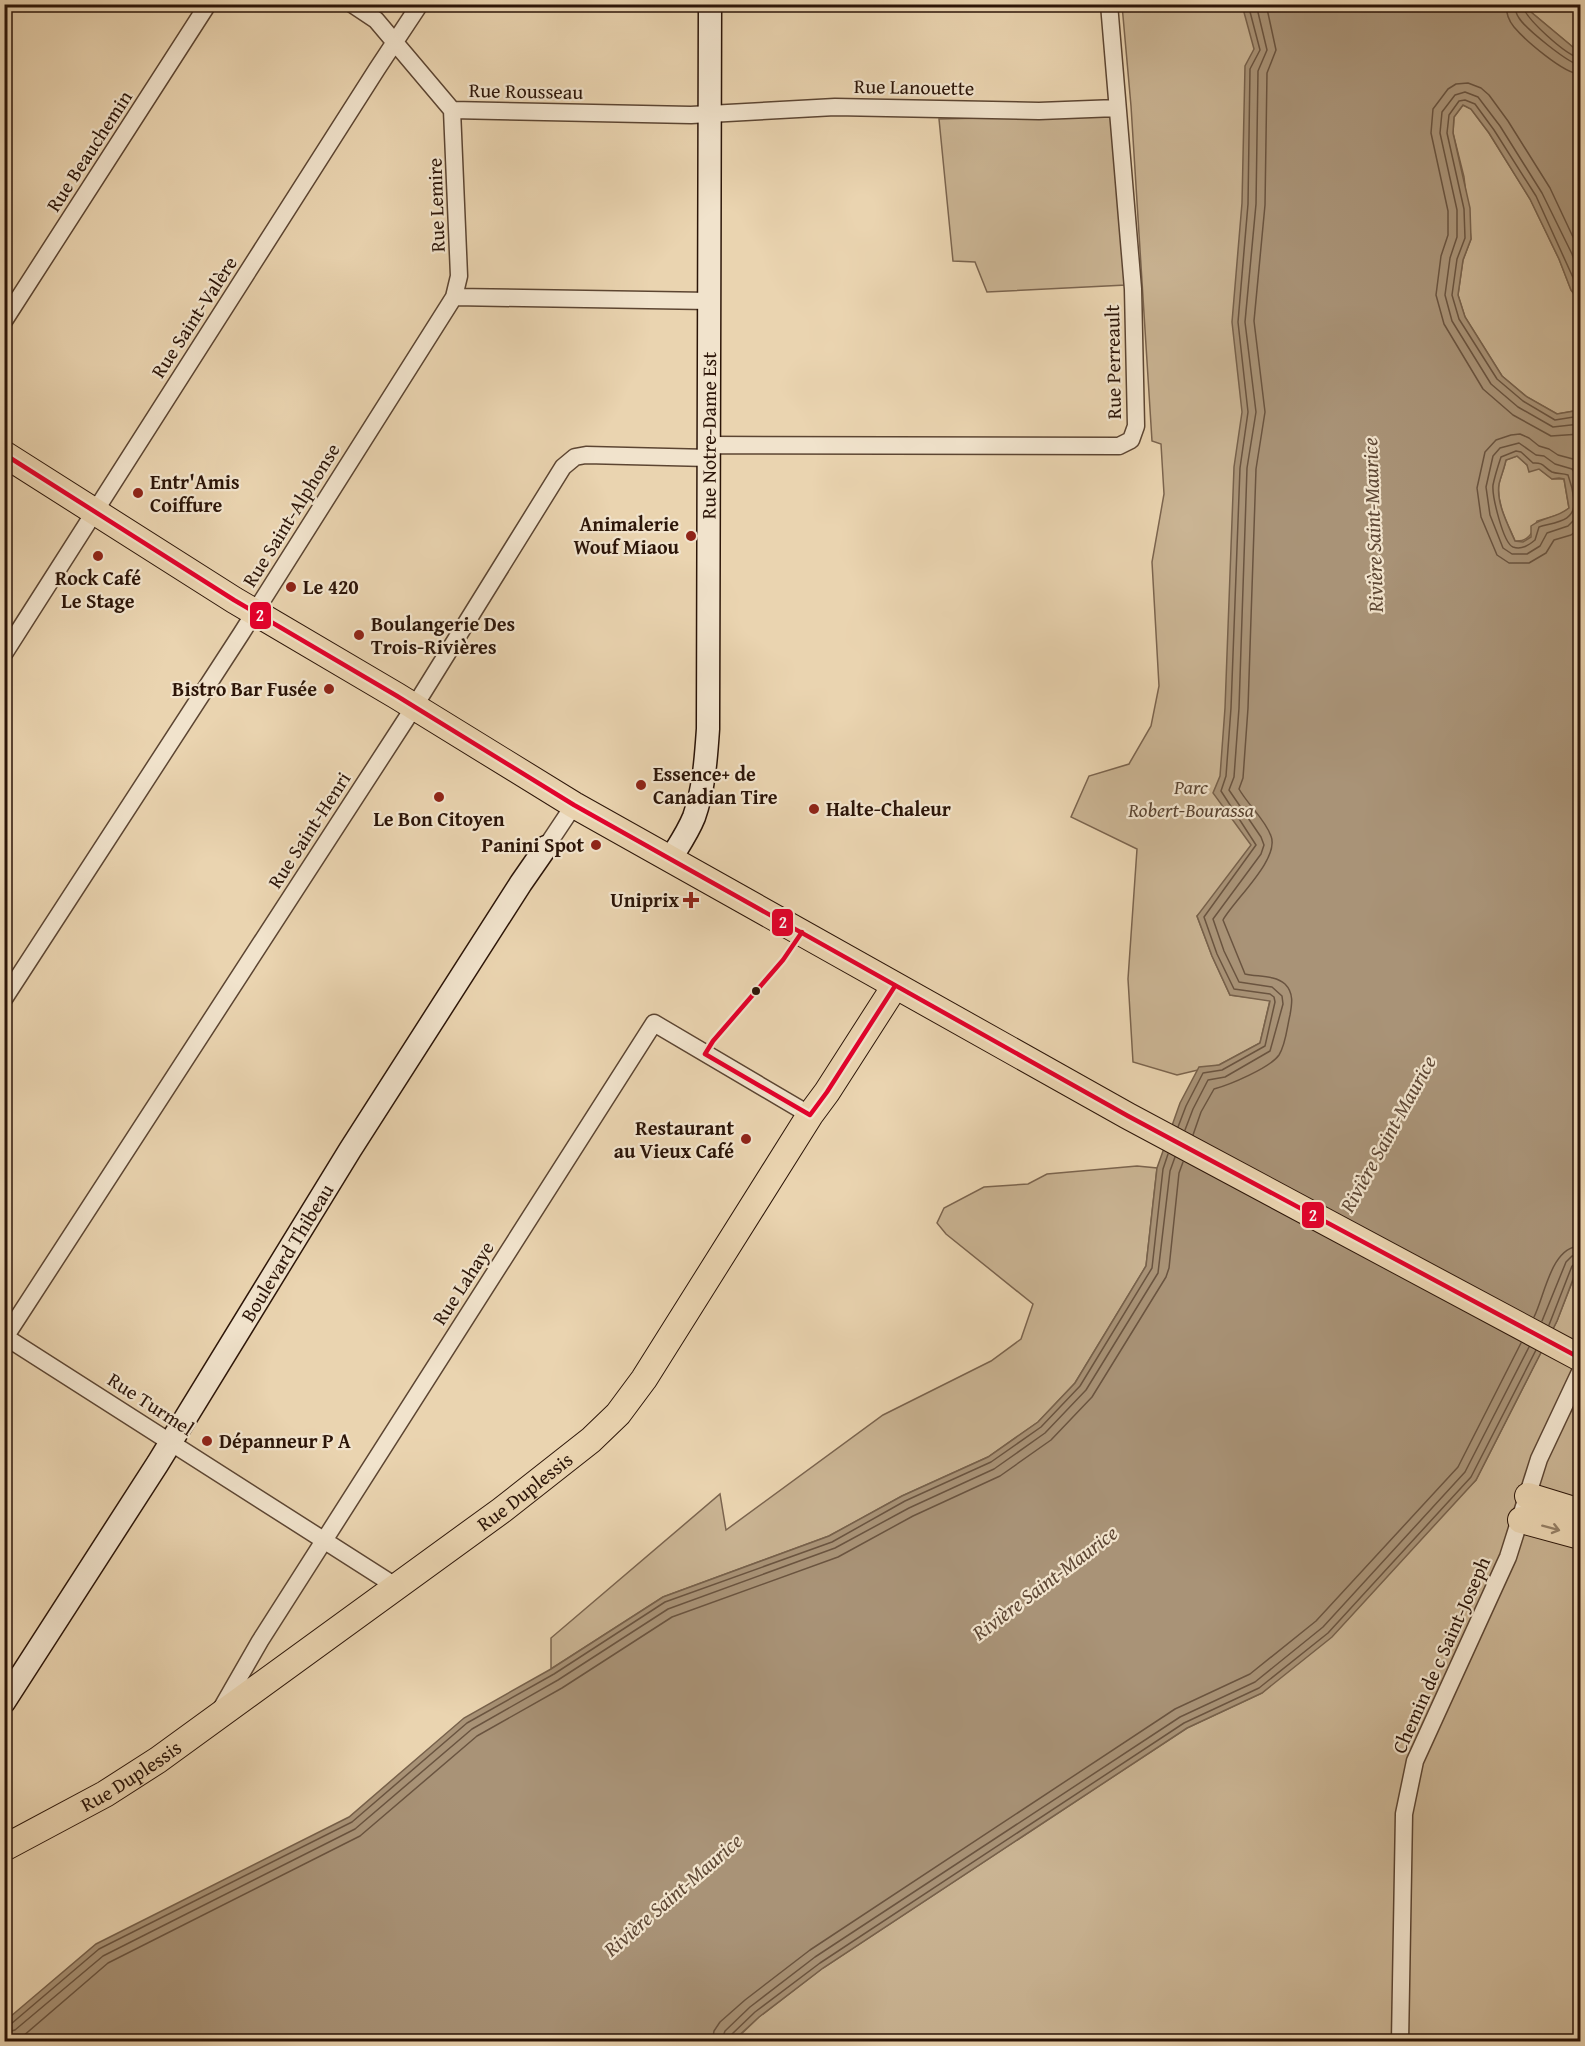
<svg xmlns="http://www.w3.org/2000/svg" width="1585" height="2046" viewBox="0 0 1585 2046" font-family="'Gentium Book Plus',serif">
<style>
.green{fill:#cab493;stroke:#7b644e;stroke-width:1.5}
.water{fill:#a99377;stroke:#77614b;stroke-width:1.5;fill-rule:evenodd}
.lines{fill:none;stroke-linecap:round;stroke-linejoin:round}
.shore{stroke:#6a5440;stroke-width:1.5}
.street-casing{stroke:#5c4532;stroke-width:19}
.secondary-casing{stroke:#2c1508;stroke-width:25}
.primary-casing{stroke:#2c1508;stroke-width:28}
.street{stroke:#f1e3cc;stroke-width:16}
.secondary{stroke:#f1e3cc;stroke-width:22}
.primary{stroke:#ead4b0;stroke-width:26}
.bus-1-casing{stroke:#f1e3cc;stroke-width:9}
.bus-1{stroke:#e4002b;stroke-width:4.5}
.oneway{stroke:#947e64}
.poi-dot{fill:#8f2418;stroke:#f1e3cc;stroke-width:2}
.bus-dot{fill:#2c1508;stroke:#f1e3cc;stroke-width:2}
.labels{text-anchor:middle;stroke-width:4.5;stroke-linejoin:round;paint-order:stroke}
.street-label{font-size:20px;fill:#2c1508;stroke:#f1e3cc}
.poi-label{font-size:20px;font-weight:bold;fill:#2c1508;stroke:#f1e3cc;text-anchor:start}
.park-label{font-size:20px;font-style:italic;fill:#5b4532;stroke:#f1e3cc}
.water-label{font-size:21px;font-style:italic;fill:#5e4734;stroke:#f1e3cc}
.line-badge{stroke:#f1e3cc;stroke-width:2}
.badge-label{font-size:16px;text-anchor:middle;font-weight:bold;fill:#fff}
</style>
<rect width="100%" height="100%" fill="#ead4b0"/>
<filter id="stains"><feTurbulence type="fractalNoise" baseFrequency=".00333" numOctaves="4"/><feColorMatrix values="0 0 0 0 .2 0 0 0 0 .09 0 0 0 0 .02 0 0 0 .5 -.17"/></filter>
<radialGradient id="worn" r=".72"><stop offset=".6" stop-color="#630" stop-opacity="0"/><stop offset="1" stop-color="#630" stop-opacity=".3"/></radialGradient>
<path class="green" d="M1122,5h127l14,41 2,814 -68,56 15,40 18,39 40,5 -10,43 -41,22 -42,10 -44,-13 -5,-83 9,-130 -66,-32 18,-41 40,-12 22,-38 8,-40 -7,-124 12,-68 -3,-50 -9,-3 -21,-335z
M1527,5h53v48l-49,-41z
M1463,105l8,4 18,24 41,66 29,60 12,31 9,12v108l-23,4 -30,-17 -25,-21 -37,-59 -7,-22 5,-35 8,-21 -7,-62 -11,-44 1,-16z
M1120,115l6,170 -139,7 -12,-30 -22,-1 -14,-142z
M1517,456l10,9 12,4 13,10h12l5,29 -8,6 -24,7c-5,12 -8,21 -22,20 -7,-17 -19,-38 -16,-57 2,-8 5,-15 7,-24z
M1137,1166l20,2 -11,98 -71,117 -37,39 -50,35 -86,39 -73,40 -166,61 -112,72v-31l169,-144 6,36 157,-115 108,-54 30,-22 12,-35 -87,-70 -9,-11 7,-15 40,-21 44,-3 19,-10z
M1580,1262v779l-847,1 26,-25 64,-49 364,-240 75,-35 214,-213 81,-159z"/>
<path class="water" d="M1242,5h285l4,7 49,41v249l-9,-12 -12,-31 -29,-60 -41,-66 -18,-24 -8,-4 -9,12 -1,16 17,75 1,31 -8,21 -5,35 7,22 37,59 25,21 30,17 23,-4v851l-23,60 -81,159 -144,157 -70,56 -75,35 -364,240 -64,49 -26,24 -728,1 -1,-20 92,-78 253,-127 115,-99 87,-49 112,-72 166,-61 73,-40 86,-39 50,-35 37,-39 71,-117 11,-98 23,-65 19,-36 20,-2 41,-22 10,-42 -40,-6 -18,-39 -15,-40 54,-71 -38,-52 7,-17 5,-68 9,-241 8,-55 -10,-90 10,-119 3,-137 9,-17zM1517,456l10,9 2,7 10,-3 13,10 7,-1 5,1 5,29c-12,10 -26,9 -38,18v11l-8,5 -8,-1c-7,-16 -19,-38 -16,-57 2,-8 5,-15 7,-24z"/>
<g class="lines">
<path class="shore" d="M1506,4c0,9 3,17 8,23 11,13 50,47 66,47
M1515,4c0,6 1,10 4,14 7,11 50,46 61,47
M1522,4c2,14 45,52 58,54
M1580,252l-30,-64 -42,-67 -19,-26 -8,-7 -13,-5 -12,1 -8,5 -15,20 -2,24 17,78v24l-7,21 -5,39 8,29 39,65 30,26 38,21 29,-2
M1580,277l-8,-23 -30,-61 -42,-67 -22,-29 -13,-5 -10,3 -13,17 -2,21 17,77v27l-7,21 -5,37 7,26 39,63 27,23 35,20 27,-3
M1580,293l-44,-97 -42,-66 -19,-26 -10,-4 -6,1 -10,14 -2,18 17,76 1,29 -8,21 -5,36 7,24 38,60 26,22 32,19 25,-4
M1516,451l5,1 12,11c11,-1 11,5 19,9 5,2 10,1 16,3 3,8 5,16 6,25 2,22 -19,22 -35,27l-4,13c-6,5 -13,10 -22,7 -10,-4 -21,-51 -20,-62 1,-5 6,-22 8,-28z
M1580,465l-7,-6 -15,-4 -9,-6 -10,-3 -10,-8 -9,-4 -9,1 -15,5 -11,12 -8,36 4,29 16,38 12,8h20l17,-10 8,-13 17,-5 9,-7
M1580,494l-3,-18 -5,-7 -17,-5 -11,-8 -8,-1 -17,-12 -19,5 -7,8 -7,31 4,28 13,33 9,6h15l13,-8 7,-13 21,-7 12,-12
M1178,1127l8,-21 17,-33 19,-3 43,-24 10,-44 -1,-5 -4,-3 -36,-5 -17,-35 -13,-37 52,-72 -35,-54 5,-15 5,-68 9,-240 8,-56 -10,-90 10,-118 2,-135 10,-19 -12,-46
M1185,1130l8,-21 15,-29 17,-3 45,-26 13,-47 -1,-8 -10,-9 -33,-5 -15,-31 -11,-32 48,-65 3,-9 -3,-8 -32,-47 5,-13 5,-69 8,-240 9,-56 -11,-90 11,-118 2,-133 9,-21 -11,-46
M1193,1135l8,-23 13,-23c15,-4 56,-21 65,-34 7,-11 8,-28 11,-40 2,-11 4,-22 -5,-31 -10,-9 -27,-7 -40,-10l-22,-54c11,-20 57,-61 48,-84 -6,-17 -23,-31 -32,-47l4,-11 5,-70 8,-239 9,-57 -11,-91 11,-116 2,-132 9,-23 -10,-46
M1534,1317c11,-22 17,-70 46,-71
M1542,1321l24,-59 6,-6 8,-1
M1549,1325l23,-59 4,-3 4,-1
M4,2026l7,-2 88,-75 253,-127 115,-99 87,-49 111,-72 167,-60 73,-41 86,-39 50,-35 39,-41 72,-118 11,-99 5,-15
M4,2033l11,-3 88,-74 252,-127 117,-100 86,-49 110,-71 167,-61 74,-40 85,-39 51,-36 41,-43 72,-117 12,-102 5,-14
M13,2042l9,-5 86,-74 252,-127 117,-100 85,-48 110,-71 166,-60 75,-41 87,-40 51,-36 41,-43 74,-120 3,-9 10,-95 4,-11
M712,2042l2,-11 6,-9 25,-22 65,-50 365,-241 75,-35 66,-53 142,-154 63,-124
M721,2042l4,-11 25,-24 65,-50 365,-240 75,-35 68,-55 142,-155 64,-125
M729,2042l2,-7 24,-23 65,-49 364,-240 75,-35 69,-55 143,-156 65,-127"/>
<g class="street-casing">
<path id="street" d="M352,4l24,16 76,90 239,5 144,-8 204,4 78,-3
M452,110l7,166 -5,21
M4,321l204,-317
M709,445l410,1 12,-6 5,-14 -3,-137 -24,-285
M4,654l373,-585 43,-65
M546,847l28,-42
M4,999l237,-365 213,-337 256,4
M4,1336l393,251
M4,1339l410,-632 149,-240 12,-10 11,-2 123,3
M221,1709l39,-68 394,-618 156,92
M1400,2042l4,-228 11,-53 93,-204 31,-98 41,-87"/>
</g>
<g class="secondary-casing">
<g id="secondary">
<path id="s1" d="M671,858c8,-13 17,-26 23,-41 10,-28 12,-59 14,-88l2,-725"/>
<path id="s2" d="M4,1702l154,-239 192,-313 171,-267 25,-36"/>
</g>
</g>
<g class="primary-casing">
<g id="primary">
<path d="M4,454l230,146 163,96 177,109 554,311 452,242"/>
<path d="M1528,1496l52,16"/>
<path d="M1521,1520l59,16"/>
<path id="s3" d="M4,1848l101,-54 53,-34 344,-250 89,-70 27,-26 26,-35 166,-264 17,-23 68,-106"/>
</g>
</g>
<use href="#street" class="street"/>
<use href="#secondary" class="secondary"/>
<use href="#primary" class="primary"/>
<g class="bus-1-casing">
<path id="bus-1" d="M4,454l230,146 163,96 177,109 554,311 452,242
M802,932l-19,28 -70,81 -8,13 105,61 17,-23 68,-106"/>
</g>
<use href="#bus-1" class="bus-1"/>
</g>
<defs><path id="oneway-shaft" d="M-6 0H5M1.5-3L5.5 0L1.5 3" fill="none" stroke-width="1.6" stroke-linecap="round" stroke-linejoin="round" transform="scale(1.5)"/></defs>
<use class="oneway" href="#oneway-shaft" transform="translate(1551 1528) rotate(15)"/>
<g class="poi-dot">
<circle cx="138" cy="493" r="6"/>
<circle cx="691" cy="536" r="6"/>
<circle cx="98" cy="556" r="6"/>
<circle cx="291" cy="587" r="6"/>
<circle cx="359" cy="635" r="6"/>
<circle cx="329" cy="689" r="6"/>
<circle cx="641" cy="785" r="6"/>
<circle cx="439" cy="797" r="6"/>
<circle cx="814" cy="809" r="6"/>
<circle cx="596" cy="845" r="6"/>
<path d="M688 891h6v6h6v6h-6v6h-6v-6h-6v-6h6z"/>
<circle cx="746" cy="1139" r="6"/>
<circle cx="207" cy="1441" r="6"/>
</g>
<circle class="bus-dot" cx="756" cy="991" r="5"/>
<g class="labels">
<g class="street-label">
<text transform="translate(914 87) rotate(1)" y="7">Rue Lanouette</text>
<text transform="translate(526 91) rotate(1)" y="7">Rue Rousseau</text>
<text transform="translate(89 151) rotate(-57)" y="7">Rue Beauchemin</text>
<text transform="translate(436 205) rotate(-92)" y="7">Rue Lemire</text>
<text transform="translate(194 317) rotate(-57)" y="7">Rue Saint-Valère</text>
<text transform="translate(1113 362) rotate(-91)" y="7">Rue Perreault</text>
<text dy="7" stroke="none"><textPath href="#s1" startOffset="430">Rue Notre-Dame Est</textPath></text>
<text transform="translate(291 515) rotate(-58)" y="7">Rue Saint-Alphonse</text>
<text transform="translate(309 830) rotate(-57)" y="7">Rue Saint-Henri</text>
<text dy="7" stroke="none"><textPath href="#s2" startOffset="531">Boulevard Thibeau</textPath></text>
<text transform="translate(463 1283) rotate(-57)" y="7">Rue Lahaye</text>
<text transform="translate(151 1404) rotate(33)" y="7">Rue Turmel</text>
<text dy="7" stroke="none"><textPath href="#s3" startOffset="632">Rue Duplessis</textPath></text>
<text transform="translate(1441 1655) rotate(-66)" y="7">Chemin de c Saint-Joseph</text>
<text dy="7" stroke="none"><textPath href="#s3" startOffset="146">Rue Duplessis</textPath></text>
</g>
<g class="poi-label">
<text x="150" y="489">Entr'Amis<tspan x="150" dy="23">Coiffure</tspan></text>
<text x="679" y="531" text-anchor="end">Animalerie<tspan x="679" dy="23">Wouf Miaou</tspan></text>
<text x="98" y="585" text-anchor="middle">Rock Café<tspan x="98" dy="23">Le Stage</tspan></text>
<text x="303" y="594">Le 420</text>
<text x="371" y="631">Boulangerie Des<tspan x="371" dy="23">Trois-Rivières</tspan></text>
<text x="317" y="696" text-anchor="end">Bistro Bar Fusée</text>
<text x="653" y="781">Essence+ de<tspan x="653" dy="23">Canadian Tire</tspan></text>
<text x="826" y="816">Halte-Chaleur</text>
<text x="439" y="826" text-anchor="middle">Le Bon Citoyen</text>
<text x="584" y="852" text-anchor="end">Panini Spot</text>
<text x="679" y="907" text-anchor="end">Uniprix</text>
<text x="734" y="1135" text-anchor="end">Restaurant<tspan x="734" dy="23">au Vieux Café</tspan></text>
<text x="219" y="1448">Dépanneur P A</text>
</g>
<g class="park-label">
<text x="1191" y="794">Parc<tspan x="1191" dy="23">Robert-Bourassa</tspan></text>
</g>
<g class="water-label">
<text transform="translate(1373 525) rotate(-92)" y="7">Rivière Saint-Maurice</text>
<text transform="translate(1388 1134) rotate(-61)" y="7">Rivière Saint-Maurice</text>
<text transform="translate(1045 1583) rotate(-37)" y="7">Rivière Saint-Maurice</text>
<text transform="translate(673 1895) rotate(-41)" y="7">Rivière Saint-Maurice</text>
</g>
</g>
<g class="line-badge">
<rect x="249" y="601" width="23" height="29" rx="6" fill="#e4002b"/>
<rect x="771" y="908" width="23" height="29" rx="6" fill="#e4002b"/>
<rect x="1301" y="1201" width="24" height="28" rx="6" fill="#e4002b"/>
</g>
<g class="badge-label">
<text x="260" y="621">2</text>
<text x="783" y="928">2</text>
<text x="1313" y="1221">2</text>
</g>
<rect width="1585" height="2046" fill="none" stroke="#ead4b0" stroke-width="24"/>
<rect x="6" y="6" width="1573" height="2034" fill="none" stroke="#2c1508" stroke-width="3"/>
<rect x="12" y="12" width="1561" height="2022" fill="none" stroke="#2c1508" stroke-width="1.5"/>
<rect width="100%" height="100%" filter="url(#stains)"/>
<rect width="100%" height="100%" fill="url(#worn)"/>
</svg>
